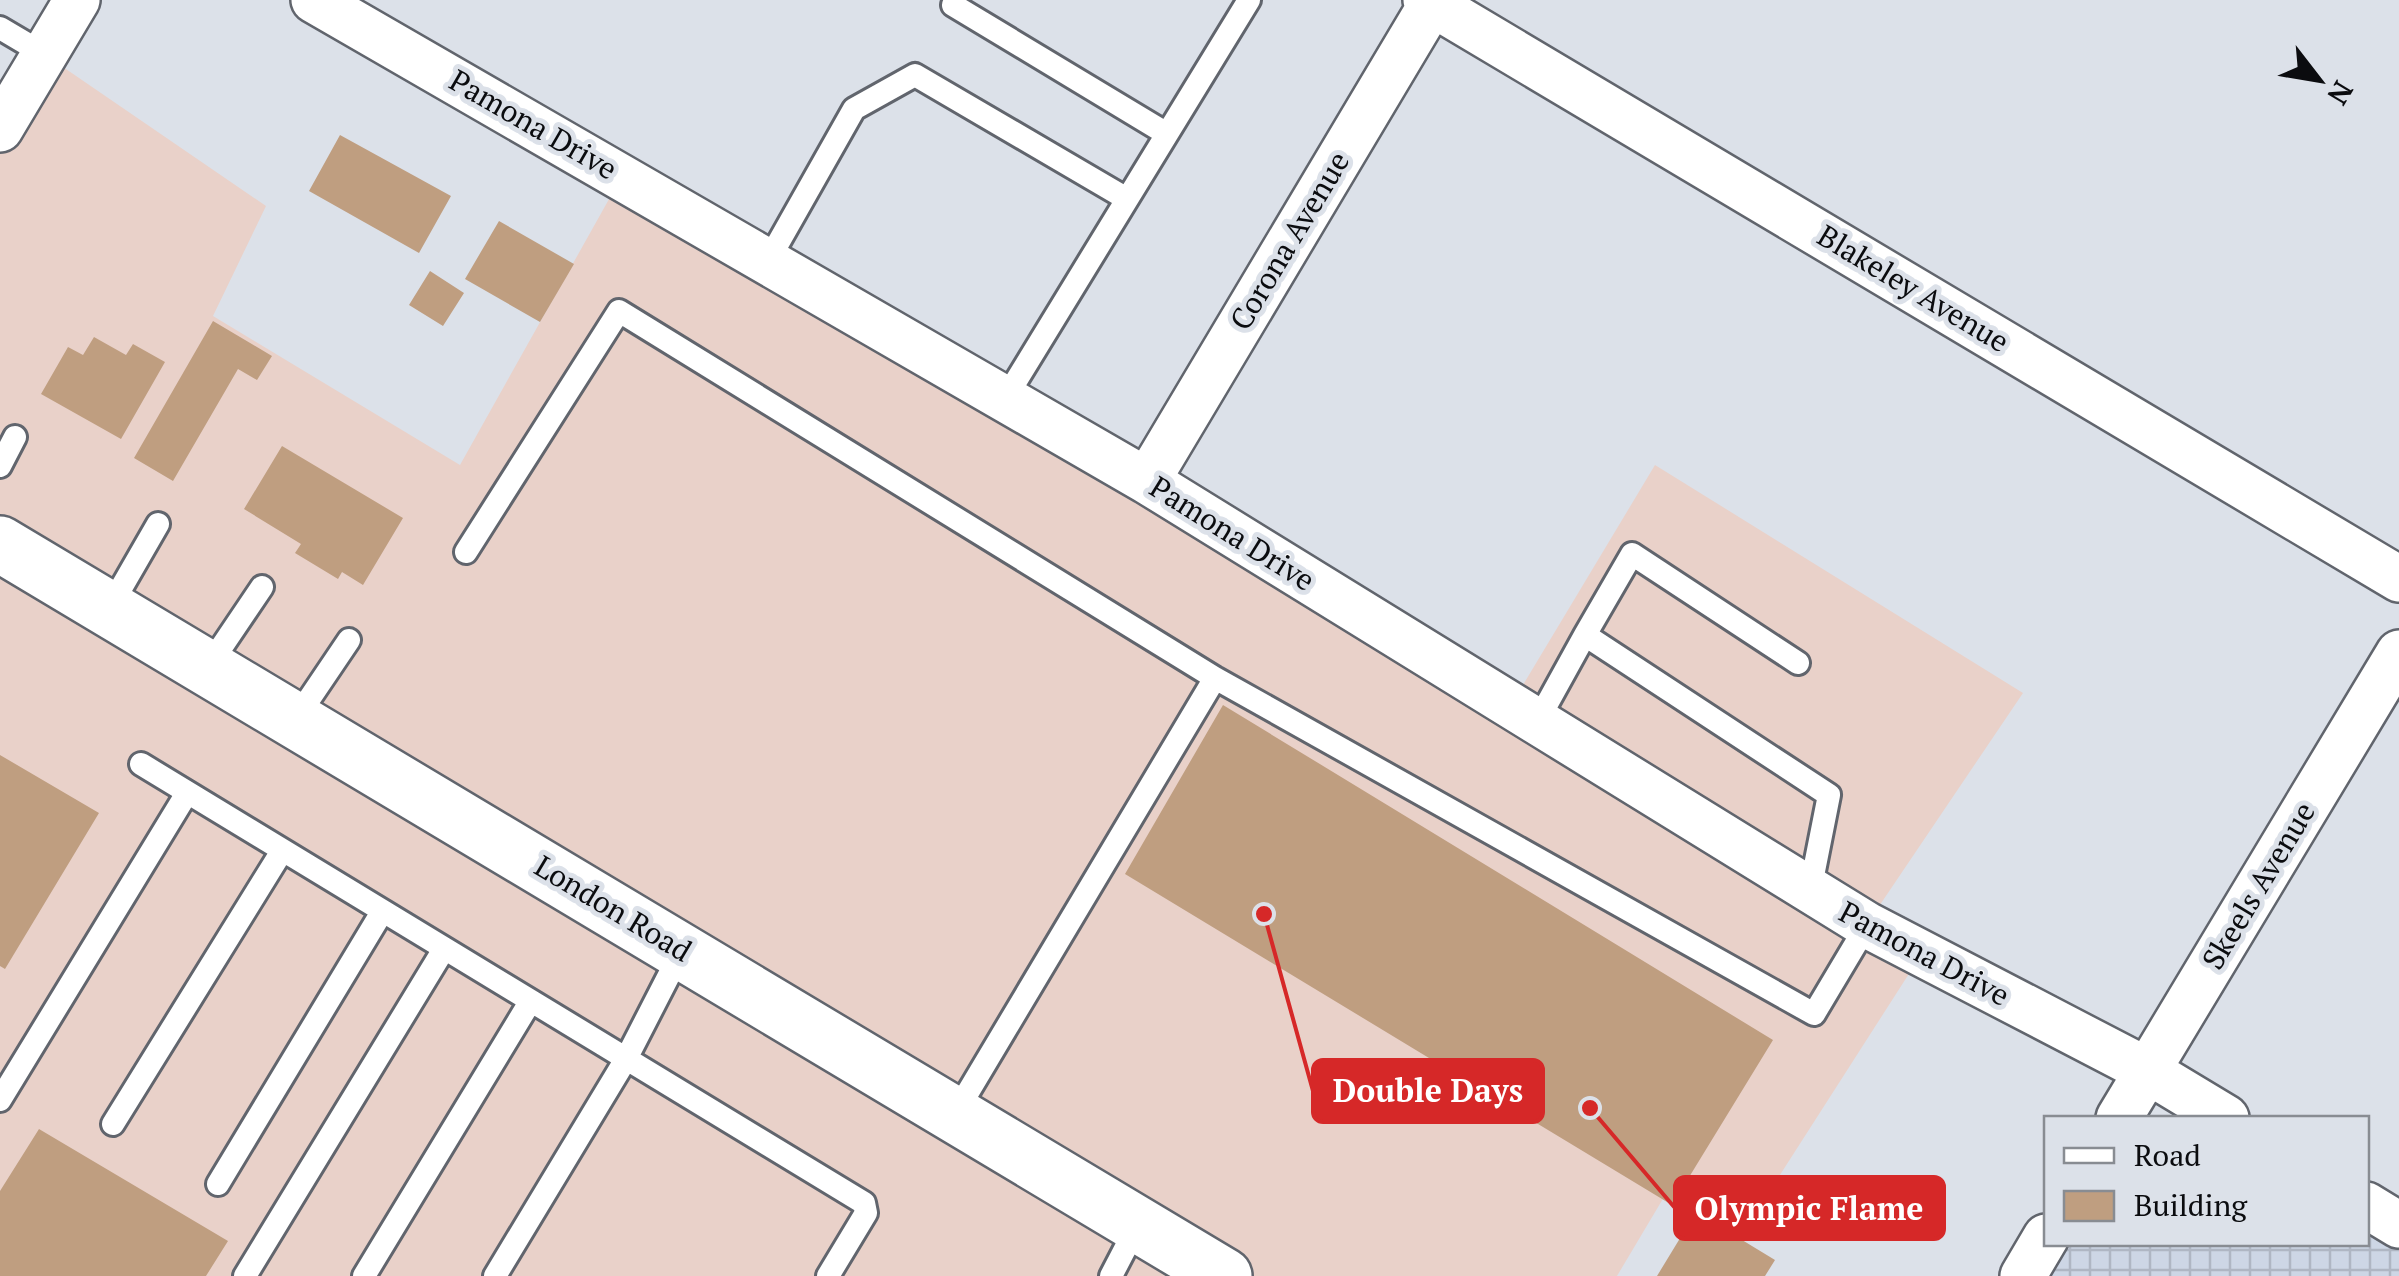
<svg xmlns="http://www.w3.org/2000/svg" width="2399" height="1276" viewBox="0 0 2399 1276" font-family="'PT Serif',serif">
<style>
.commercial{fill:#e9d1c9}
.industrial{fill:url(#industrial-grid)}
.building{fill:#bf9e80}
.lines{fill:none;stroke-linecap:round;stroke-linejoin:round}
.lane-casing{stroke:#61656d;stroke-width:28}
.street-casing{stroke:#61656d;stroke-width:50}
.secondary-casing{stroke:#61656d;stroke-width:60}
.lane{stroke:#fff;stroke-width:22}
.street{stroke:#fff;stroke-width:45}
.secondary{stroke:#fff;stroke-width:55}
.labels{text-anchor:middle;stroke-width:10;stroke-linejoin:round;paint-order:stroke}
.street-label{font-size:30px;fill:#0b0c0f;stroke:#dce1e9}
.leader{fill:none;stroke:#d62828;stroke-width:4}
.callout-dot{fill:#d62828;stroke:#dce1e9;stroke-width:4}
.callout{fill:#d62828;stroke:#d62828;stroke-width:4}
.callout-label{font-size:32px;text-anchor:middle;font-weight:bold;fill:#fff}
</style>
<defs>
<pattern id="industrial-grid" width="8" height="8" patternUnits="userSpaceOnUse" patternTransform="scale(2.5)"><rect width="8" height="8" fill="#cdd6e5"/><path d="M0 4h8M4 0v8" fill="none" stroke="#afb6c3"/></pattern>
</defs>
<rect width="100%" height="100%" fill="#dce1e9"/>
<path class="commercial" d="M44,54l222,152 -53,110 247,149 162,-289 889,529 144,-240 368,228 -156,231 54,31 -177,276 -77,-39 -50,84h-1617v-1147z"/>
<path class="industrial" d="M2367,1205l32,20v51h-376l23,-32h320z"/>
<path class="building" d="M340,135l111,61 -32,57 -110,-62z
M499,221l75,43 -34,58 -75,-43z
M430,271l34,22 -21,33 -34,-21z
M213,321l59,35 -15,24 -19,-11 -65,112 -39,-23z
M94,337l32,18 7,-11 32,18 -44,77 -80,-45 27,-47 15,8z
M282,446l121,72 -40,67 -21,-13 -4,7 -43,-26 6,-9 -57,-35z
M1223,705l550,335 -101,165 -547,-331z
M0,755l99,58 -94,156 -5,-3z
M39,1129l189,112 -22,35h-206v-85z
M1696,1212l79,48 -10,16h-108z"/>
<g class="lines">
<g class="lane-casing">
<path id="lane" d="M953,5l214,129
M0,28l44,26
M768,261l86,-152 61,-34 212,124
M1005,399l244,-399
M0,466l15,-29
M466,552l153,-241 596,367 599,336 53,-89
M109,609l49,-85
M1798,663l-166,-109 -47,81 244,160 -19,96
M208,667l54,-80
M295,720l54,-80
M1537,722l48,-87
M141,764l723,439 2,10 -38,63
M0,1100l187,-307
M955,1114l260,-436
M113,1124l169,-273
M218,1184l164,-272
M245,1276l199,-327
M364,1276l166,-274
M495,1276l131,-217 56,-109
M1111,1276l27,-52"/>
</g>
<g class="street-casing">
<path id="street" d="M314,0l833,481 720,444 281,146 78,47
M1426,0l973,579
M0,129l77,-129
M1147,481l287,-481
M2119,1118l280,-465
M2366,1205l33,20
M2023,1276l23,-39"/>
</g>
<g class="secondary-casing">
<path id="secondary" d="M0,544l1224,732"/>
</g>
<use href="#lane" class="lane"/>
<use href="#street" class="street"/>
<use href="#secondary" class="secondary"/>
</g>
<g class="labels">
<g class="street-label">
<text transform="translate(533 125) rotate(30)" y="10">Pamona Drive</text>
<text transform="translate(1290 241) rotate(-59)" y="10">Corona Avenue</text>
<text transform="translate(1913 289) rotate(31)" y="10">Blakeley Avenue</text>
<text transform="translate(1232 534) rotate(32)" y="10">Pamona Drive</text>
<text transform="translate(2259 886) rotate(-59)" y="10">Skeels Avenue</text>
<text transform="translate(613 909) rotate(31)" y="10">London Road</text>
<text transform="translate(1924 954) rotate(28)" y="10">Pamona Drive</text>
</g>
</g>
<path class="leader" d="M1264 914L1313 1091M1590 1108L1675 1208"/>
<g class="callout-dot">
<circle cx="1264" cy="914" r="10"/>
<circle cx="1590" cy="1108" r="10"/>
</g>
<g class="callout">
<rect x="1313" y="1060" width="230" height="62" rx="10"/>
<rect x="1675" y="1177" width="269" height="62" rx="10"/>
</g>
<g class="callout-label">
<text x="1428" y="1102">Double Days</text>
<text x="1809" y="1220">Olympic Flame</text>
</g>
<rect x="2044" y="1116" width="325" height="130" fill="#dce1e9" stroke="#888c92" stroke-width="2.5"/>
<rect x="2064" y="1148" width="50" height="15" fill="#ffffff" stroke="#888c92" stroke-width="2.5"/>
<text x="2134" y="1166" font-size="30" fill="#0b0c0f">Road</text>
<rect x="2064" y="1191" width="50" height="30" fill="#bf9e80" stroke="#888c92" stroke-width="2.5"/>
<text x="2134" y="1216" font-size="30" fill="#0b0c0f">Building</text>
<g transform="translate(2319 80) rotate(121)" stroke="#dce1e9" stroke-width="8" paint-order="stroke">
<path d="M0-8L18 38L0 25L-18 38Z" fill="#0b0c0f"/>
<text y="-15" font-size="28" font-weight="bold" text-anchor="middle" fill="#0b0c0f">N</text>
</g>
</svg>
